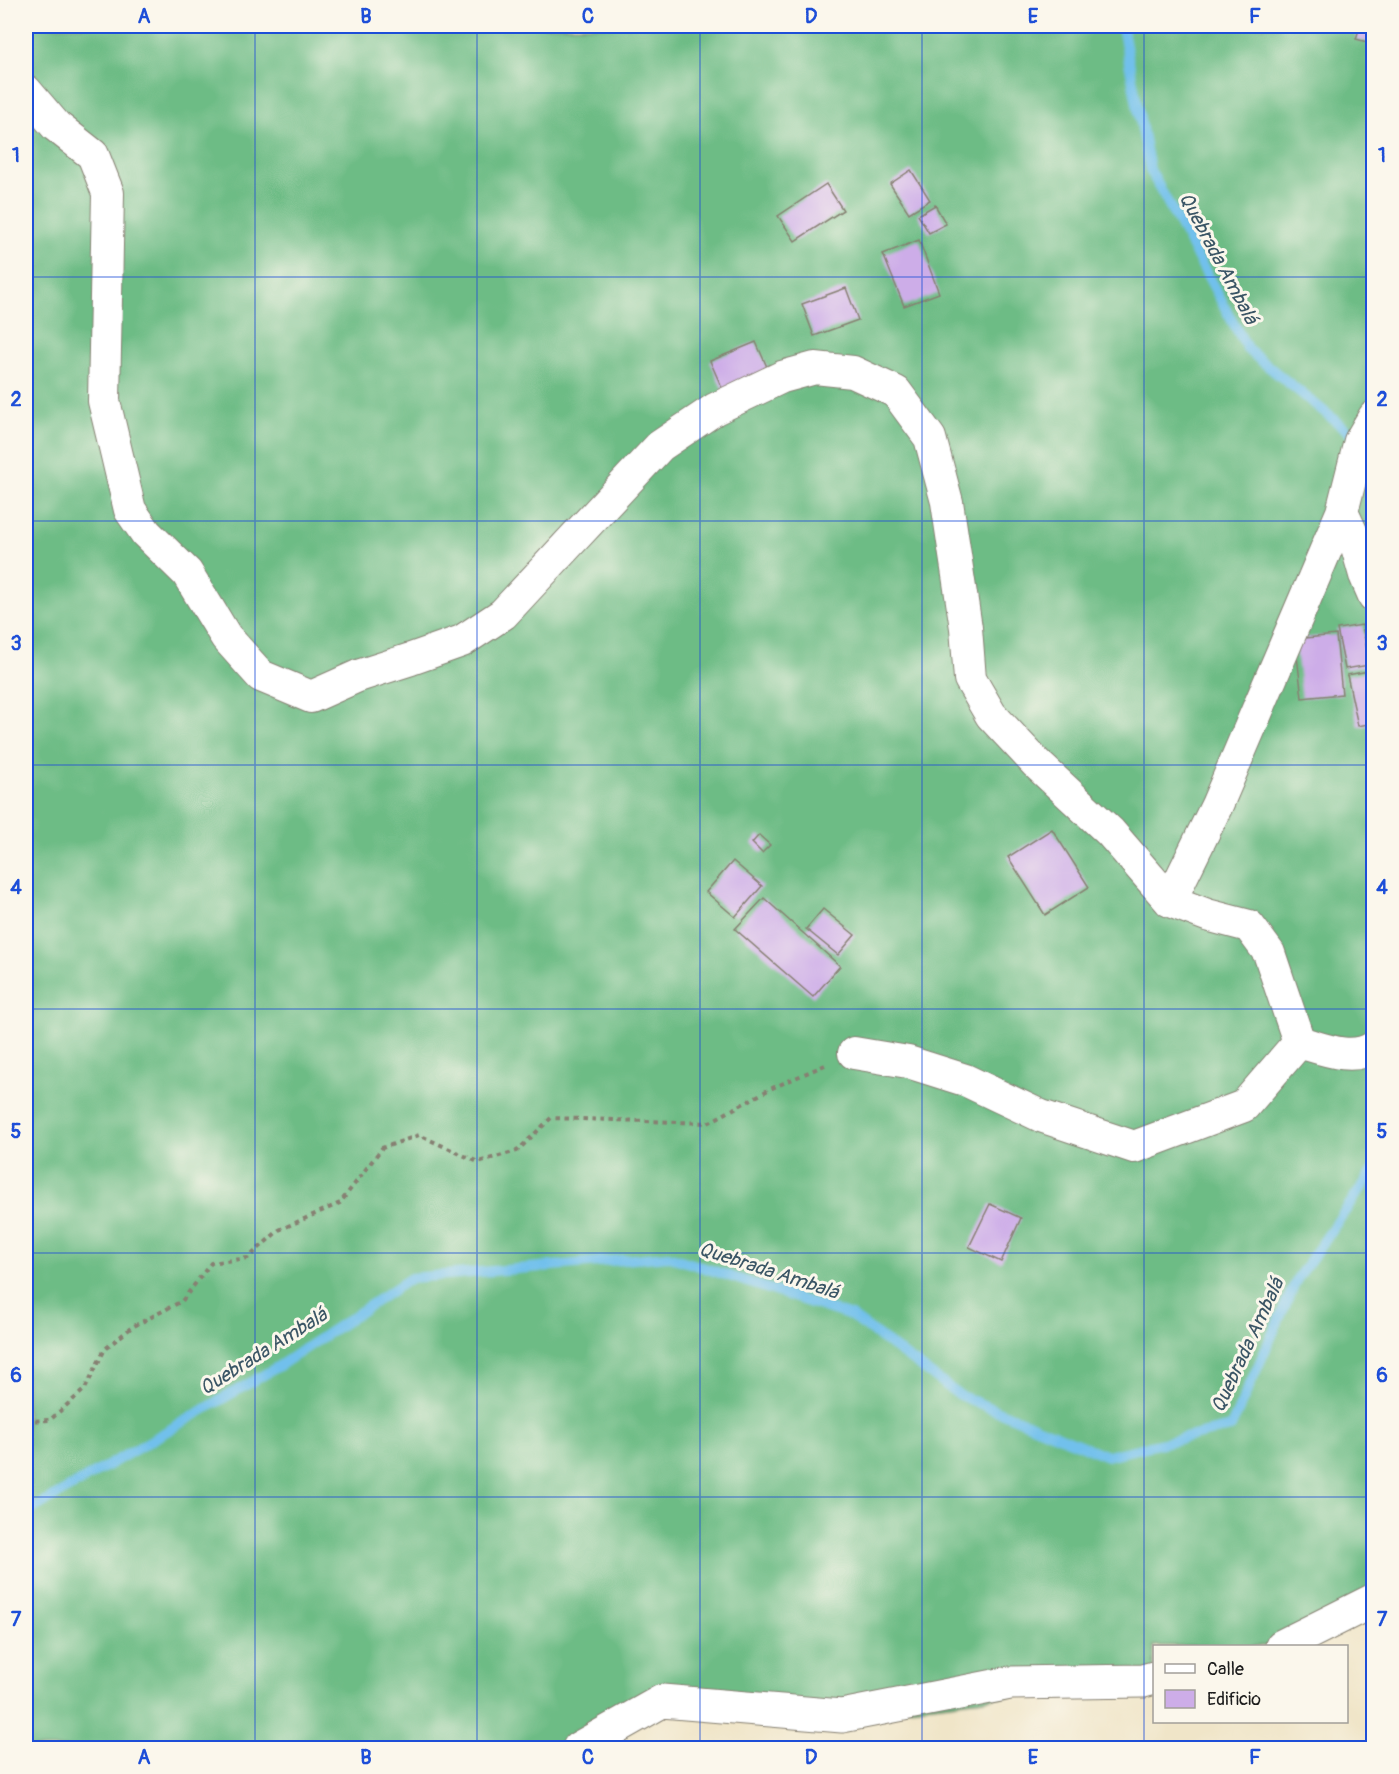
<svg xmlns="http://www.w3.org/2000/svg" width="1399" height="1774" viewBox="0 0 1399 1774" font-family="Pangolin,sans-serif">
<style>
.forest{fill:#6dbc85;stroke:#446c50;stroke-width:1.5}
.lines{fill:none;stroke-linecap:round;stroke-linejoin:round}
.stream{stroke:#71c0ec;stroke-width:10}
.building{fill:#cdade8}
.street-casing{stroke:#868072;stroke-width:34}
.secondary-casing{stroke:#868072;stroke-width:35}
.path{stroke:#868072;stroke-width:4;stroke-dasharray:4.5 4.5;stroke-linecap:butt}
.street{stroke:#fff;stroke-width:32}
.secondary{stroke:#fff;stroke-width:33}
.grid{fill:none;stroke:#1d4ed8;stroke-width:1.5;stroke-opacity:0.55}
.labels{text-anchor:middle;stroke-width:6;stroke-linejoin:round;paint-order:stroke}
.water-label{font-size:20px;font-style:italic;fill:#3a5565;stroke:#fbf7ec}
.neatline{fill:none;stroke:#1d4ed8;stroke-width:2}
.grid-label{font-size:20px;text-anchor:middle;font-weight:bold;fill:#1d4ed8}
</style>
<rect width="100%" height="100%" fill="#fbf7ec"/>
<filter id="ink" filterUnits="userSpaceOnUse"><feTurbulence type="fractalNoise" baseFrequency=".0167" numOctaves="2"/><feDisplacementMap in="SourceGraphic" scale="12" xChannelSelector="R" yChannelSelector="G"/><feConvolveMatrix kernelMatrix="1 2 1 2 8 2 1 2 1" color-interpolation-filters="sRGB"/></filter>
<filter id="wash" filterUnits="userSpaceOnUse"><feTurbulence type="fractalNoise" baseFrequency=".008" numOctaves="4" result="noise"/><feDisplacementMap in="SourceGraphic" scale="24" xChannelSelector="R" yChannelSelector="G"/><feGaussianBlur stdDeviation="1.35" result="paint"/><feColorMatrix in="noise" values="0 0 0 0 0 0 0 0 0 0 0 0 0 0 0 0 0 1.4 0 .05"/><feComposite in="paint" operator="in"/></filter>
<g filter="url(#wash)">
<rect width="100%" height="100%" fill="#f0e5c8"/>
<path class="forest" d="M26,26h1347v1574l-91,46h-128v32l-312,38 -180,-15 -83,47h-553z"/>
<g class="lines">
<path class="stream" d="M1122,26l28,144 98,180 126,102
M26,1513l253,-147 132,-88 257,-22 183,60 108,79 148,61 124,-29 66,-148 77,-109"/>
</g>
<g id="blocks">
<path class="building" d="M1360,26h14v18l-18,-5z
M911,170l19,30 -21,13 -19,-29z
M826,184l17,26 -48,31 -17,-25z
M935,205l11,19 -17,9 -11,-18z
M919,240l20,53 -35,13 -21,-52z
M846,288l12,32 -44,16 -12,-32z
M756,342l15,34 -46,19 -15,-34z
M1362,625l8,40 -25,4 -8,-40z
M1336,635l6,59 -40,4 -7,-59z
M1374,670v53l-16,3 -11,-51z
M1052,829l37,58 -44,28 -37,-58z
M759,835l11,10 -8,8 -10,-10z
M733,861l29,25 -27,31 -29,-25z
M764,898l76,68 -27,31 -78,-68z
M823,909l32,26 -17,20 -32,-26z
M990,1204l31,14 -20,44 -32,-15z"/>
</g>
</g>
<g filter="url(#ink)">
<use href="#blocks" fill-opacity="0" stroke="#868072" stroke-width="1.5"/>
<g class="lines">
<g class="street-casing">
<path id="street" d="M26,91l30,35 37,29 15,38 -4,208 26,109 16,23 41,40 39,64 35,39 50,21 47,-21 53,-17 51,-18 41,-27 157,-168 55,-37 67,-32 33,-9 38,4 43,20 34,46 17,64 19,126 4,51 21,36 45,48 74,69 60,69 37,14 42,11 20,27 30,89c22,6 53,20 75,5
M1342,512l13,28 10,35 9,21
M1170,901l47,-96 125,-293 18,-71 14,-24
M854,1053l54,9 57,18 76,36 93,31 110,-41 55,-64"/>
</g>
<g class="secondary-casing">
<path id="secondary" d="M1282,1646l92,-46
M579,1748l83,-47 180,15 168,-33 133,-2 11,-3"/>
</g>
<path class="path" d="M26,1421l24,-1 35,-31 20,-40 27,-22 50,-26 29,-38 37,-5 31,-28 61,-27 42,-55 37,-13 59,27 39,-11 34,-33 157,5 62,-34 55,-24"/>
<use href="#street" class="street"/>
<use href="#secondary" class="secondary"/>
</g>
</g>
<path class="grid" d="M255,26v1722M477,26v1722M700,26v1722M922,26v1722M1144,26v1722M26,277h1348M26,521h1348M26,765h1348M26,1009h1348M26,1253h1348M26,1497h1348"/>
<g class="labels">
<g class="water-label">
<text transform="translate(1219 258) rotate(62)" y="7">Quebrada Ambalá</text>
<text transform="translate(769 1270) rotate(18)" y="7">Quebrada Ambalá</text>
<text transform="translate(1247 1345) rotate(-65)" y="7">Quebrada Ambalá</text>
<text transform="translate(263 1351) rotate(-32)" y="7">Quebrada Ambalá</text>
</g>
</g>
<rect width="1399" height="1774" fill="none" stroke="#fbf7ec" stroke-width="66"/>
<rect x="1153" y="1645" width="195" height="78" fill="#fbf7ec" stroke="#a29f99" stroke-width="1.5"/>
<rect x="1165" y="1664" width="30" height="9" fill="#ffffff" stroke="#a29f99" stroke-width="1.5"/>
<text x="1207" y="1675" font-size="18" fill="#1c1c1c">Calle</text>
<rect x="1165" y="1690" width="30" height="18" fill="#cdade8" stroke="#a29f99" stroke-width="1.5"/>
<text x="1207" y="1705" font-size="18" fill="#1c1c1c">Edificio</text>
<rect x="33" y="33" width="1333" height="1708" class="neatline"/>
<g class="grid-label">
<text x="144" y="23">A</text>
<text x="366" y="23">B</text>
<text x="588" y="23">C</text>
<text x="811" y="23">D</text>
<text x="1033" y="23">E</text>
<text x="1255" y="23">F</text>
<text x="16" y="162">1</text>
<text x="1382" y="162">1</text>
<text x="16" y="406">2</text>
<text x="1382" y="406">2</text>
<text x="16" y="650">3</text>
<text x="1382" y="650">3</text>
<text x="16" y="894">4</text>
<text x="1382" y="894">4</text>
<text x="16" y="1138">5</text>
<text x="1382" y="1138">5</text>
<text x="16" y="1382">6</text>
<text x="1382" y="1382">6</text>
<text x="16" y="1626">7</text>
<text x="1382" y="1626">7</text>
<text x="144" y="1764">A</text>
<text x="366" y="1764">B</text>
<text x="588" y="1764">C</text>
<text x="811" y="1764">D</text>
<text x="1033" y="1764">E</text>
<text x="1255" y="1764">F</text>
</g>
</svg>
